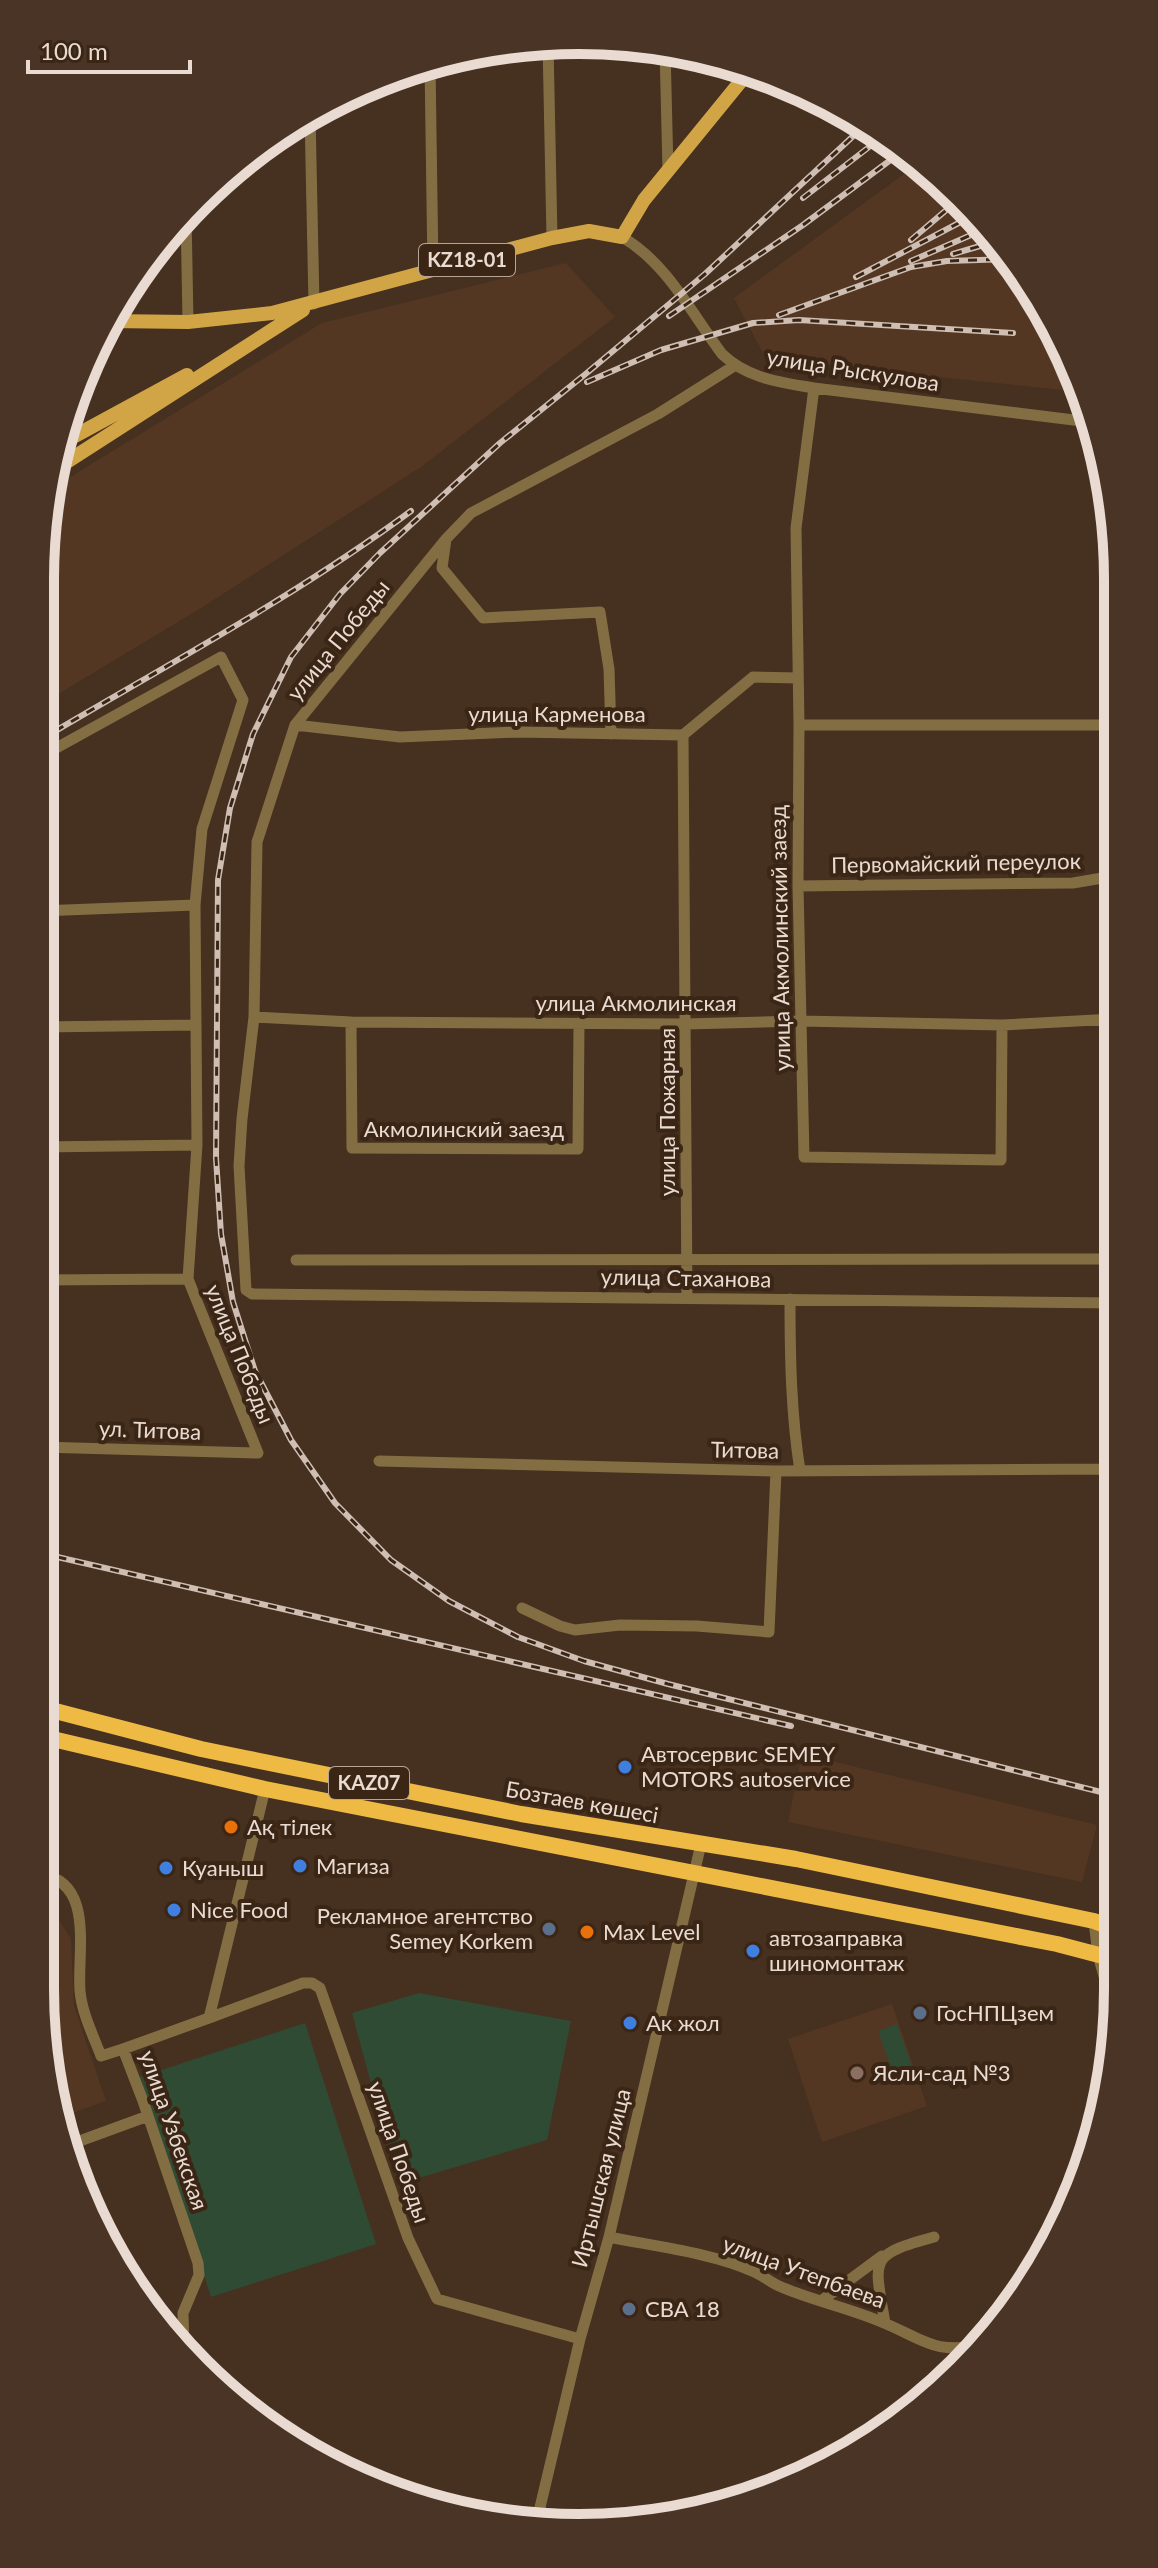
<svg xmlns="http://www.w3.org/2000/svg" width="1158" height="2568" viewBox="0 0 1158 2568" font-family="Lato,sans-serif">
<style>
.built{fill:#543722}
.green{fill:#2f4b34}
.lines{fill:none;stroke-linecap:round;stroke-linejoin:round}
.minor{stroke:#836e44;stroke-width:11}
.major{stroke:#d1a546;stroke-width:14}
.highway{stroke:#efba43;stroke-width:16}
.rail-casing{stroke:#cebeb3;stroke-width:6}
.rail{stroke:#3b2616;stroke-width:3;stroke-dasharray:9;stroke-linecap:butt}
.shop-dot{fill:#3f7fe0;stroke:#3b2616;stroke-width:3}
.food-dot{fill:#e8710a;stroke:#3b2616;stroke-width:3}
.service-dot{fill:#5c6f8a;stroke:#3b2616;stroke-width:3}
.education-dot{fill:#8d6e63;stroke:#3b2616;stroke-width:3}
.labels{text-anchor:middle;stroke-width:8;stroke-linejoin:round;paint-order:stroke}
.shield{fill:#3b2616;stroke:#b5a599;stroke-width:2}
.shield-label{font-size:20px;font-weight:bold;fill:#e9dbd1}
.street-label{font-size:22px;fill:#e9dbd1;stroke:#3b2616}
.poi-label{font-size:22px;fill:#e9dbd1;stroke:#3b2616;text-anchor:start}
.rim{fill:none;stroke:#e9dbd1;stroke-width:10}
</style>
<rect width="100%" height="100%" fill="#46301f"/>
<path class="built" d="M919,163l87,88 71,121 5,20 -316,-33 -32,-61z
M566,263l49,54 -194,150 -220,141 -161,97v-126l9,-89 273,-167z
M802,1754l295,71 -15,57 -294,-60z
M40,1900l15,14 16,25 3,67 32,95 -45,16 -21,-128z
M892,2004l35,102 -105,36 -34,-103z"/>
<path class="green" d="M419,1993l152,28 -24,119 -149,44 -46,-171z
M305,2023l71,221 -165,53 -71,-220z
M897,2024l18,51 -19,7 -18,-51z"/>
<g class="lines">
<path class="minor" d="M548,43l4,195
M665,48l3,123
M430,64l3,205
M310,114l4,190
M186,212l2,110
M622,237c45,26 70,77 100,117 26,25 58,28 92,34l276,34
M734,366l-76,48 -187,99 -25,26 -151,186 -38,117 -3,175 -12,102 -3,47 7,124 6,4 864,9
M814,388l-18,140 3,197 -1,161 6,271 197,3 1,-135
M446,539l-4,29 41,50 117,-6 9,57 2,65
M295,725l105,12 118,-5 165,3 70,-58 45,1
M799,725h315
M683,735l4,562
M1114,826l-4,192 5,241 -3,44 -3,332 8,60
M798,886l275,-3 41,-7
M40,911l155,-6
M254,1017l97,5 335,2 114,-3 202,4 112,-6
M351,1022l1,126 226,1 1,-126
M40,1027l156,-2
M40,1147l157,-2
M296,1260l819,-1
M40,1280l148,-1
M790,1299c0,58 1,114 10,172
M40,1447l218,6 -70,-174 9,-134 -2,-240 7,-76 41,-129 -22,-43 -181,100
M379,1461l397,10 334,-2
M522,1608l38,18 15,4 45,-5 77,1 72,6 7,-161
M40,1874c55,8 37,77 40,117 2,22 13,44 21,65l22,-7
M1094,1921l4,34 17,60
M209,2018l94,-35h9l8,5 88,250 29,61 143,40
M66,2146l82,-30
M609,2237c44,9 103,16 143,34 10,4 18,11 27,15 34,15 71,22 105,37 43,18 49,31 99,22
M821,2301l61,-45
M885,2323c-11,-65 -17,-68 49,-86
M184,2353l-1,-40 16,-38 -1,-12 -55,-162 -20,-52 86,-31 56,-229
M537,2520l43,-181 29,-102 92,-393"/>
<path class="major" d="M109,321l79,1 84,-9 280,-75 37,-7 33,6 22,-37 106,-130
M60,444l127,-69
M51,472l252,-162"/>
<path class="highway" d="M40,1707l161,42 44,9 276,56 275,45 298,62 24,9
M40,1736l225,53 792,155 61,16"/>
<g class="rail-casing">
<path id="rail" d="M864,126l-159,148 -117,98 -88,71 -120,110 -40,41 -49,63 -38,77 -23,74 -12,72 -2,278 5,76 12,68 22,69 36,69 44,63 56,57 58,41 69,36 66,24 84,23 449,112
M803,198l79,-61
M911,240l46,-39
M953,254l44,-13
M911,261l74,-32
M856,277l116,-61
M779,315l132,-48 36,-6 64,-2
M669,316l134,-91 101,-75
M587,382l74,-32 92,-27 46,-3 214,13
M40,740c125,-74 254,-143 371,-229
M40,1553l751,173"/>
</g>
<use href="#rail" class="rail"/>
</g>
<g class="shop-dot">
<circle cx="625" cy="1767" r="8"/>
<circle cx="300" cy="1866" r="8"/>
<circle cx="166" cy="1868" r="8"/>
<circle cx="174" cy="1910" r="8"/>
<circle cx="753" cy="1951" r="8"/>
<circle cx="630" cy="2023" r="8"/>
</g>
<g class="food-dot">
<circle cx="231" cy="1827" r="8"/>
<circle cx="587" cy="1932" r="8"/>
</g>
<g class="service-dot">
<circle cx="549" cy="1929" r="8"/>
<circle cx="920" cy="2013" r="8"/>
<circle cx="629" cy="2309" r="8"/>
</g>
<circle class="education-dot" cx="857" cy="2073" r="8"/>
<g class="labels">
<g class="shield">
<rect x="419" y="244" width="96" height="32" rx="6"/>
<rect x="329" y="1767" width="80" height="32" rx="6"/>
</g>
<g class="shield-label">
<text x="467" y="267">KZ18-01</text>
<text x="369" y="1790">KAZ07</text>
</g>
<g class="street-label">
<text transform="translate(853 370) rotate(9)" y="8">улица Рыскулова</text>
<text transform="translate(338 640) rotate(-51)" y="8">улица Победы</text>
<text x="557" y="722">улица Карменова</text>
<text transform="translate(956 863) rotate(-1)" y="8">Первомайский переулок</text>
<text transform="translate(780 938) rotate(-91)" y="8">улица Акмолинский заезд</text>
<text x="636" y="1011">улица Акмолинская</text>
<text transform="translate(667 1112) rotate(-90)" y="8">улица Пожарная</text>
<text x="464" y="1137">Акмолинский заезд</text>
<text transform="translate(686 1278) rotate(1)" y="8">улица Стаханова</text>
<text transform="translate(240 1354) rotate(68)" y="8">улица Победы</text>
<text transform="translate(150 1430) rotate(2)" y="8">ул. Титова</text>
<text transform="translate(745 1450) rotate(1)" y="8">Титова</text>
<text transform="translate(582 1802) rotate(10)" y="8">Бозтаев көшесі</text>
<text transform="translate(174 2130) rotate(71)" y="8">улица Узбекская</text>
<text transform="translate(399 2152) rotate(71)" y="8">улица Победы</text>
<text transform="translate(601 2178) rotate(-76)" y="8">Иртышская улица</text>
<text transform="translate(804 2272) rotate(20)" y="8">улица Утепбаева</text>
</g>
<g class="poi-label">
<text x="641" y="1762">Автосервис SEMEY<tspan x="641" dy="25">MOTORS autoservice</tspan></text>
<text x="247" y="1835">Ақ тілек</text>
<text x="316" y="1874">Магиза</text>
<text x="182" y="1876">Куаныш</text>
<text x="190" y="1918">Nice Food</text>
<text x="533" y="1924" text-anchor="end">Рекламное агентство<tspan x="533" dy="25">Semey Korkem</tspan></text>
<text x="603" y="1940">Max Level</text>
<text x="769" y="1946">автозаправка<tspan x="769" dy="25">шиномонтаж</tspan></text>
<text x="936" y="2021">ГосНПЦзем</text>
<text x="646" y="2031">Ак жол</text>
<text x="873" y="2081">Ясли-сад №3</text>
<text x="645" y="2317">СВА 18</text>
</g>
</g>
<path d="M0 0H1158V2568H0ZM579 54H579A525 525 0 0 1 1104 579V1989A525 525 0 0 1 579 2514H579A525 525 0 0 1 54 1989V579A525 525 0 0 1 579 54Z" fill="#493425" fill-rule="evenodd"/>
<path class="rim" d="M579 54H579A525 525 0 0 1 1104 579V1989A525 525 0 0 1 579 2514H579A525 525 0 0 1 54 1989V579A525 525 0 0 1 579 54Z"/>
<path d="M28 60v12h162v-12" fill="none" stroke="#e9dbd1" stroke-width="4"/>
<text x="40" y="60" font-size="24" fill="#e9dbd1" stroke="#3b2616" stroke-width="6" paint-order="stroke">100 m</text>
</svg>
